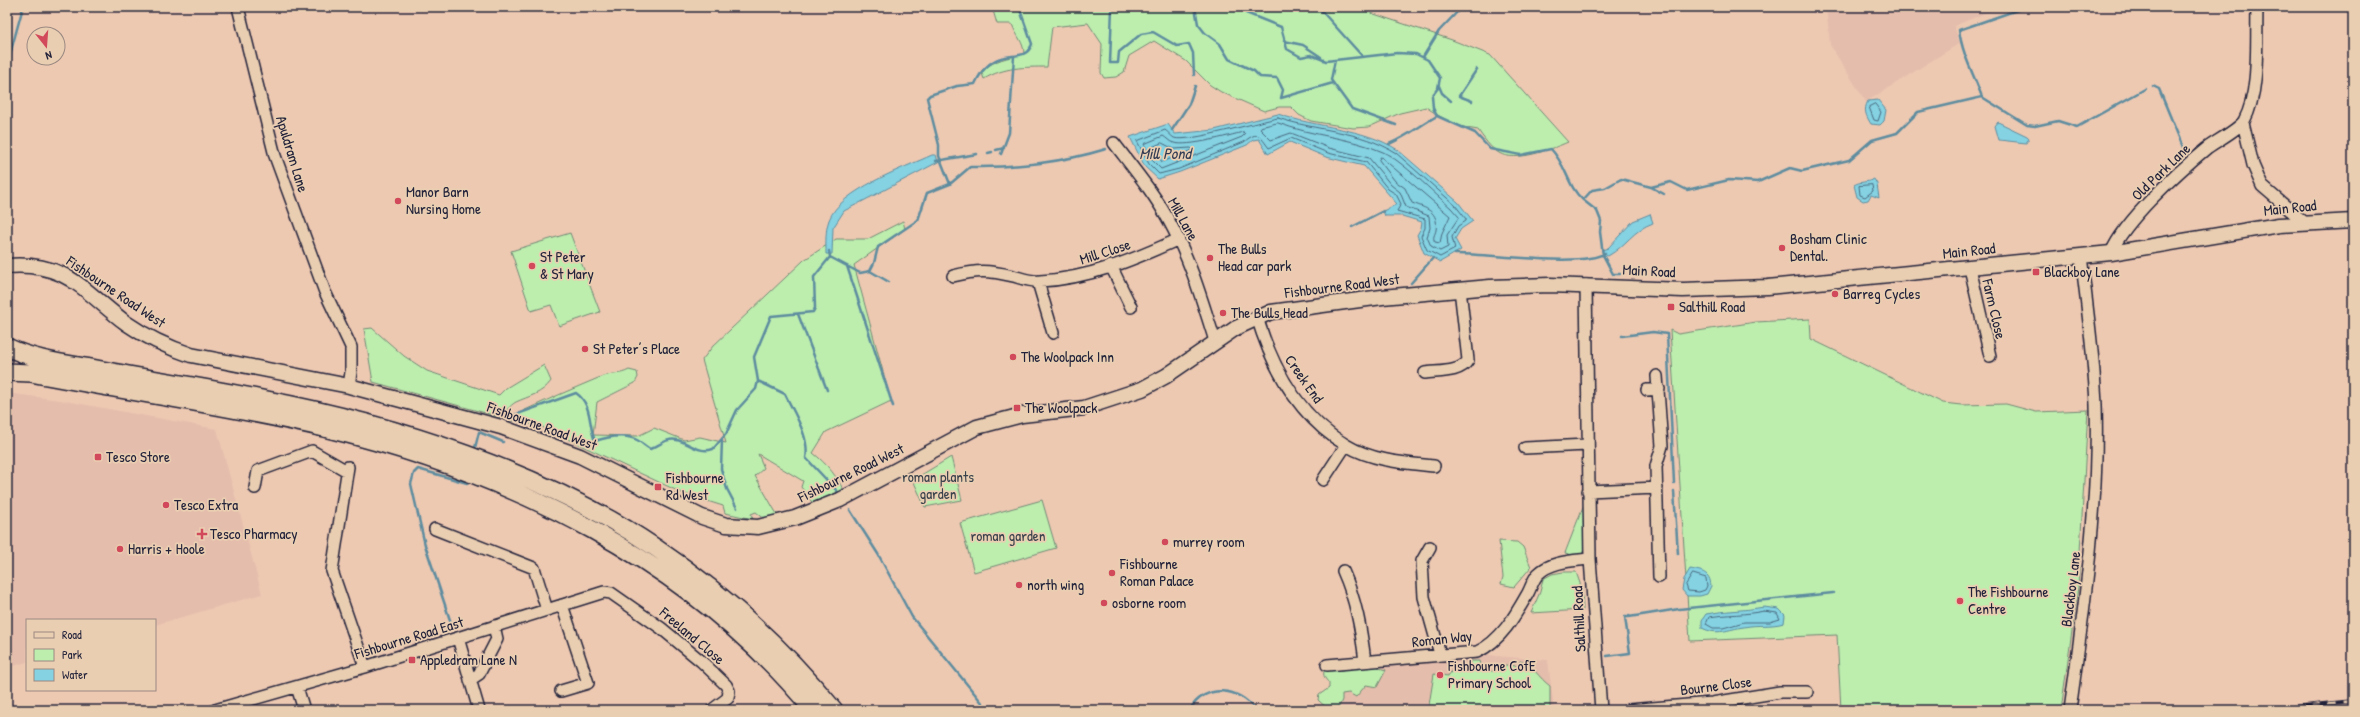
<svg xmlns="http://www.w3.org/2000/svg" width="2360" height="717" viewBox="0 0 2360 717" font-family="'Patrick Hand',sans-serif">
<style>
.built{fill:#e5bdac}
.green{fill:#bdeeae;stroke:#708874}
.water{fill:#84d2e2;stroke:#5d8c9f}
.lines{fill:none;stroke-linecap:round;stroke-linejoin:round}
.shore{stroke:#49687e;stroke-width:1}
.stream{stroke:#5d8c9f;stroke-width:2.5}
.minor-casing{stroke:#22223b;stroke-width:14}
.major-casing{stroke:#22223b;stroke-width:17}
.highway-casing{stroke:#22223b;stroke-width:20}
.minor{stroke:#eaceb1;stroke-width:11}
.major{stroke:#eaceb1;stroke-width:14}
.highway{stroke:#eaceb1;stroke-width:17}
.rail-casing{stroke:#22223b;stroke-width:4}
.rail{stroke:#eaceb1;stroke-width:2.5;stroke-dasharray:8;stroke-linecap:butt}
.poi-dot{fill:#d1495b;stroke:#eaceb1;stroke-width:1.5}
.labels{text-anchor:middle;stroke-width:3.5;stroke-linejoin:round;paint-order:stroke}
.street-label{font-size:15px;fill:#22223b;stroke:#eaceb1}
.poi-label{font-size:15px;fill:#22223b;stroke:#eaceb1;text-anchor:start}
.park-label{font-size:15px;fill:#39414c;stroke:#eaceb1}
.water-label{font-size:16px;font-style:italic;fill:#313c54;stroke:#eaceb1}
</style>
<rect width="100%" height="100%" fill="#eec9b2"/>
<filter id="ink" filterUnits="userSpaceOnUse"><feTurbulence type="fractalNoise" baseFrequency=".025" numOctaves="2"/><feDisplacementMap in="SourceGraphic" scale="8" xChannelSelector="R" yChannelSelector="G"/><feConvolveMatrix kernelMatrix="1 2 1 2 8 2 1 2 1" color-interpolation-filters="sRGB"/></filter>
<g filter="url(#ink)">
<path class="built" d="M1826,7h174l-46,19 6,17 -94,59 -36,-57z
M7,393l53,7 157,29 45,165 -107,31v-5h-128v42l-20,6z
M1475,652l21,4 52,4 6,50h-218l-9,-45z"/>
<path class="green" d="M992,7h361l99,33 38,15 78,87c-16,7 -52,21 -69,11 -9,-5 -16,-16 -21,-23 -21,-3 -35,-11 -52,-23l-26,6 -31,14 -16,1 -42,-7 -12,-6 -8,-8h-12l-15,4 -43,-19 -11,-7 -24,-24 -32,-20 -25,15 -5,16 -8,5 -12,1 -3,-5 1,-29 -14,-21 -36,4 -5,40c-22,0 -43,0 -63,12l-3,-8c18,-13 23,-12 43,-17 0,-12 -8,-18 -12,-30h-15z
M903,221l2,8 -51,36 37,136 -65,31 -13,21c13,10 26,25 32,41l-31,11 -13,-18 2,-6 -45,-27 6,14 -9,8 23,40 -12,4 -10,-8 -5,2 2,5 -28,-6 -2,-7 -41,-13 -142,-67 -31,-6 3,-4c30,-14 60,-27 91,-40 9,-3 17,-1 26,-6l8,2 1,5 -3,6 -38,19 -4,33 45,1 16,-8 30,12 16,-3 26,6 -24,-83 11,-14 91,-86 32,-21h32z
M570,233l30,79 -41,14 -8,-21 -20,6 -20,-60z
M1810,319l1,20 132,64 18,2 45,-1 30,8 52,-2 -10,177 -17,123h-220l-4,-75 -147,6 -20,-311 8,4 78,-12z
M372,328l32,28 23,15 72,24 7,-7 38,-23 7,16c-9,13 -22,15 -35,21 -6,3 -11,11 -16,15l-127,-35 -9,-53z
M951,457l11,43 -37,7 -12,-27z
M1042,500l14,48 -82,24 -14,-49z
M1584,504l1,43 -3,7 -6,2 -11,-3z
M1499,541l18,1 6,5 8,20 -17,20 -13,-3 2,-7z
M1563,572h13l6,17 1,21 -52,3 9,-21 3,-13 9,-5z
M1471,661h8l2,6 10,4 12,-1 2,-5 13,1 2,-5c12,3 19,17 30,25v24h-99l-22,-5 5,-31 14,2 5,-7 14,-3z
M1329,662l49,2 1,4 7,2 -9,17 -11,-2 -10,12 -7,-4 -7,1v6l-4,9 7,1h-16l-11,-10 1,-5 10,-7v-5c-8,-8 -6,-12 0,-21z"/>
<path class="water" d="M1878,100l8,10 -2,11 -4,4 -9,-1c-5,-8 -8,-14 -3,-23z
M1278,114c39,14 84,13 120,36l60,52 15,19 -12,8 -6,10 6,11 -21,12 -16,-9 -7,-18 4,-7 1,-6 -20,-6h-17l-2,-5 14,-7 -33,-38 -38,-9 -36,-15 -22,12 -9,-15 -6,1 -6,5 -67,27 -22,7 -13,-12 -15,-30 38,-13 7,10 39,-4z
M1998,122l29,14 2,2 -3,5 -27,-3 -4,-14z
M932,155h4l2,7 -94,49 -11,17 -1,26h-6c0,-12 -1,-23 3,-34 11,-30 75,-52 103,-65z
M1874,179l3,5 2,14 -8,-3 -3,5 -5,1 -6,-4 -3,-12c6,-4 13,-2 20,-6z
M1650,214l3,9c-20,7 -27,23 -45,33l-5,-1 -1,-5 6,-2 25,-27z
M1690,569c12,2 20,3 21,17l-4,8 -7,2h-13l-5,-6 2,-11z
M1764,607l15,2 6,6 -1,8c-14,4 -26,1 -40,4 -16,2 -26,9 -42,1v-8l4,-6c20,-4 38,-3 58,-7z"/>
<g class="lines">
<path class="shore" d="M1875,104l6,8 -3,9 -4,-1 -5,-13z
M1278,118c38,13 82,12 118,35l59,52 11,14v2l-8,5 -6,11 3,12 -15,8 -13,-7 -6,-14 4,-8v-9l-28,-8 4,-7 -5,-10 -8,-5 -22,-27 -38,-9 -37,-15 -22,10c-9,-11 -10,-19 -25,-6l-65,27 -20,5 -10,-10 -12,-23 28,-11c3,2 6,6 9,8 14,5 86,-17 104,-20z
M1278,123c34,13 71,14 105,29 18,8 52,42 68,56l8,9 -12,18 1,12 -8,4 -9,-5 -4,-9 3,-9 -1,-12 -23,-9 -6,-15 -9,-7 -22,-27 -40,-10 -38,-15 -20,7 -11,-11 1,-2z
M1243,132l2,2 -3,3 -81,32 -8,-8 -9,-17 19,-8c4,2 6,6 11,7 14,4 54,-7 69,-11z
M1162,143l12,6 17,-1 2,2 -31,12 -9,-15z
M1381,157l69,59 -8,17 -2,10 -5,-1c-3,-5 0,-7 1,-12 3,-19 -10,-22 -24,-27l-7,-15 -10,-7 -16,-21z
M1872,185l1,6 -8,6 -5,-2 -1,-9z
M1693,574l13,4 1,8 -2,4 -6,2 -11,-1 -2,-6z
M1764,611l13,2 3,6 -10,3h-26l-21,6h-10l-7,-4 3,-7c19,-3 36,-2 55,-6z"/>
<path class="stream" d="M1112,7l-2,56h8l1,-11 22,-18 12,-2 24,14 12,-2 4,9 1,22
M1195,7l3,17 7,9 15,11 9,15 25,12 6,6 17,1 6,12 -2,8 52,-15
M1244,7l2,6 35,14 6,22 14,8 10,-2 15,6 71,-8 19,1 12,6 12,18 -2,10 -6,8 1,12 4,8c-18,10 -29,20 -48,28
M1318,7l45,50
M1284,41l19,4 18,12
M1423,57l16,-26 23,-24
M1335,60l-4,20 21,29 44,16
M7,74l5,-27 11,-40
M1439,86l3,7 9,8
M2153,86l6,3 26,63
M1982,97l45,28 8,1 23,-5 19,6 68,-38
M1472,101l-13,-5 18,-27
M1437,116l38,17 15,16 31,6 30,-6c16,17 16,37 32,51l9,-10 13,-2 16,-9 30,8 20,-5 16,8 42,-10 29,2 32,-14 12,3 47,-11 23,-20 25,-7 21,-21 64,-15c-8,-22 -20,-43 -23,-67l64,-22
M1172,130l17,-26 6,-18
M996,150l8,-2
M988,153l4,-1
M1001,154l8,-21 5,-77
M936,161l41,-7
M950,184l-11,-28v-11l-12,-47 3,-3 27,-9 18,-2c5,-11 13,-22 26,-26 12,-4 26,1 31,-14l-13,-37
M1651,187l13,7
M1583,200l14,11 4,10 -1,11 3,23 10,19h7
M1352,227l31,-16
M1455,254c30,-1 129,14 150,-1
M830,257l30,16 10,-2 4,-8 4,-16 40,-27 9,-27 23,-9 20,-17c44,1 94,-5 136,-18
M847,266l46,140
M870,271l19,11
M1411,283l22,-25
M798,314l29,76
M1622,336l31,-4 14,2 7,149
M758,381l27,13c9,19 25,43 21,64l32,34
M512,416l64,-23c17,12 12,32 19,48 12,-4 29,-8 42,-1 4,2 8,6 13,9 9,-3 17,-12 27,-9 13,3 22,14 36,9l13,-15 11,-24 19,-21 2,-8 -4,-24 17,-41 42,-4 2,-4 -1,-31 16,-20 -1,-6
M722,440l-1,29 6,20 10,19
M475,448l4,-16 24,10
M1674,491l4,63
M850,510l28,44 34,63 76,93
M1629,615v2l50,-8 154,-16
M451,623l-26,-78 -14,-61 3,-11 4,-4 49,14
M1607,656l23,-3 -5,-36h4
M1190,710c14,-27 50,-23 65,0"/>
<g class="minor-casing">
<path id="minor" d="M238,7l37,149 50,136 26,55v25l-2,14
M2243,123l10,42 9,21 43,37
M1114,143c19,25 40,50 55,78 21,38 33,79 46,120
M2111,253c13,-32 68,-82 96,-105 9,-7 31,-18 37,-27 16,-29 12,-80 13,-114
M1111,266l20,41
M1970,268l20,88
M953,276c24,-6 35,-6 60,0 8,2 18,6 27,5 48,-2 95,-22 139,-42
M1038,282l15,51
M1586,285l4,274 11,151
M1257,317c15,50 42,100 89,128 26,16 59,18 88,21
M1425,373c13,-2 36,0 43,-13l-8,-71
M1657,376l5,70 -6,20 3,111
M1647,390l12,-1
M1525,448l62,-3
M348,467l-16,104 33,96
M1323,480l23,-35
M255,488l3,-17 54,-20 35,20
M1588,491l69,-3
M435,529l99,39 13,42
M1430,547l-8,14 2,36 16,57
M1343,571c13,29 18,58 22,90
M458,638l21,72
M1327,665l150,-13c24,-11 38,-36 51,-59 3,-6 6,-15 10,-19 13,-13 35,-13 52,-15
M470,680l9,-6 18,-35 -3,-13
M297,687l7,23
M561,691l27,-8 -26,-78
M215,710l150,-43 239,-75 7,1 50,35 40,33 25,24 3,6 -1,7 -16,12
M1628,710l84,-7 68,-11h27
M2070,710c14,-101 29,-203 26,-305 -2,-50 -9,-99 -15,-149"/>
</g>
<g class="major-casing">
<path id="major" d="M7,266c60,-5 76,25 119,57 20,14 41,24 65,32l158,31 152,41 79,29 122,61 24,8 32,2 37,-9 45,-18 137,-73 45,-12 62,-7 58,-19 24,-13 70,-48 35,-16 111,-15 108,-10 60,-2 133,5 85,-3 343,-34 168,-28 74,-4"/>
</g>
<g class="highway-casing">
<path id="highway" d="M7,347c29,14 63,17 95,23 53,10 107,18 160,29 132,25 282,73 394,149 67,45 127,100 178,162
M7,372l24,1c97,19 196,32 293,55 186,45 366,132 489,282"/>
</g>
<use href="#minor" class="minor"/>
<use href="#major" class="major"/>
<use href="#highway" class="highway"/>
<g class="rail-casing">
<path id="rail" d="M2264,710l89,-9"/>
</g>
<use href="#rail" class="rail"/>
</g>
</g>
<g class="poi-dot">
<circle cx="398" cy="201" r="4"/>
<circle cx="1782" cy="248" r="4"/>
<circle cx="1210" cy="258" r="4"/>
<circle cx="532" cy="266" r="4"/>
<rect x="2032" y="268" width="8" height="8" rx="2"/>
<circle cx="1835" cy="294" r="4"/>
<rect x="1667" y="303" width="8" height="8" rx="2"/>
<circle cx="1223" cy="313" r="4"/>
<circle cx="585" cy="349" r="4"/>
<circle cx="1013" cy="357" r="4"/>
<rect x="1013" y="404" width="8" height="8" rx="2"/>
<rect x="94" y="453" width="8" height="8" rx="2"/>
<rect x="654" y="483" width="8" height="8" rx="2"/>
<circle cx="166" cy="505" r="4"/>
<path d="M200 528h4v4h4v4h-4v4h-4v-4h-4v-4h4z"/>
<circle cx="1165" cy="542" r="4"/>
<circle cx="120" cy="549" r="4"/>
<circle cx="1112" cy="573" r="4"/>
<circle cx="1019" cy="585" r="4"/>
<circle cx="1960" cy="601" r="4"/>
<circle cx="1104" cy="603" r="4"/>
<rect x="408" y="656" width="8" height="8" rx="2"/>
<circle cx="1440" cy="675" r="4"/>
</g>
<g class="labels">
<g class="street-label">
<text transform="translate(292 154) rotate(73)" y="5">Apuldram Lane</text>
<text transform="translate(2161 172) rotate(-44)" y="5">Old Park Lane</text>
<text transform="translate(2290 208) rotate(-6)" y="5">Main Road</text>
<text transform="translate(1183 219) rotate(61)" y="5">Mill Lane</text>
<text transform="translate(1969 251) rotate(-6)" y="5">Main Road</text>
<text transform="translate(1105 252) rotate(-18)" y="5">Mill Close</text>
<text transform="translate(1649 271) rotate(3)" y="5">Main Road</text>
<text transform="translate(1342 286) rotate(-7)" y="5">Fishbourne Road West</text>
<text transform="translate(116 292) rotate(34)" y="5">Fishbourne Road West</text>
<text transform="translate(1994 309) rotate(77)" y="5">Farm Close</text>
<text transform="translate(1304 379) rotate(55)" y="5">Creek End</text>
<text transform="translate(542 426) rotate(20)" y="5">Fishbourne Road West</text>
<text transform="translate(851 473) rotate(-26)" y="5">Fishbourne Road West</text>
<text transform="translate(2071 589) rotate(-83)" y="5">Blackboy Lane</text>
<text transform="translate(1579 619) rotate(-93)" y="5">Salthill Road</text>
<text transform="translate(692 636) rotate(40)" y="5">Freeland Close</text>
<text transform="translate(409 638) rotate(-17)" y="5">Fishbourne Road East</text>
<text transform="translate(1442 639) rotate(-6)" y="5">Roman Way</text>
<text transform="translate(1716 686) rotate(-7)" y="5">Bourne Close</text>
</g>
<g class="poi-label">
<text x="406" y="197">Manor Barn<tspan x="406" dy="17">Nursing Home</tspan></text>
<text x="1790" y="244">Bosham Clinic<tspan x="1790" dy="17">Dental.</tspan></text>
<text x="1218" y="254">The Bulls<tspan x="1218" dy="17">Head car park</tspan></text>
<text x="540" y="262">St Peter<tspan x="540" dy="17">&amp; St Mary</tspan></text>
<text x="2044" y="277">Blackboy Lane</text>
<text x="1843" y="299">Barreg Cycles</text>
<text x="1679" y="312">Salthill Road</text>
<text x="1231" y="318">The Bulls Head</text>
<text x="593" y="354">St Peter’s Place</text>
<text x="1021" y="362">The Woolpack Inn</text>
<text x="1025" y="413">The Woolpack</text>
<text x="106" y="462">Tesco Store</text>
<text x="666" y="483">Fishbourne<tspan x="666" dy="17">Rd West</tspan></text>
<text x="174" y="510">Tesco Extra</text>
<text x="210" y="539">Tesco Pharmacy</text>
<text x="1173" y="547">murrey room</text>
<text x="128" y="554">Harris + Hoole</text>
<text x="1120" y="569">Fishbourne<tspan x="1120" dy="17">Roman Palace</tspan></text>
<text x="1027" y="590">north wing</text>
<text x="1968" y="597">The Fishbourne<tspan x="1968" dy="17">Centre</tspan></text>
<text x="1112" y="608">osborne room</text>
<text x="420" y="665">Appledram Lane N</text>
<text x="1448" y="671">Fishbourne CofE<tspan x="1448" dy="17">Primary School</tspan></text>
</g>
<g class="park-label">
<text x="938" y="482">roman plants<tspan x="938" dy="17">garden</tspan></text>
<text x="1008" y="541">roman garden</text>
</g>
<g class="water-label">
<text x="1165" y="159">Mill Pond</text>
</g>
</g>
<rect width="2360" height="717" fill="none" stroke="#eaceb1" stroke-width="24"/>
<rect x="12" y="12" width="2336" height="693" fill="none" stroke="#22223b" stroke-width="1.5" filter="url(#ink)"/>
<rect x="26" y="619" width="130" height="72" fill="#eaceb1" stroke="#9a8982"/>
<rect x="34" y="632" width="20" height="6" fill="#eaceb1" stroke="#9a8982"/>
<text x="62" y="639" font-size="12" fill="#22223b">Road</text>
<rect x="34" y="649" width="20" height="12" fill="#bdeeae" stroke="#9a8982"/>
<text x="62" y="659" font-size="12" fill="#22223b">Park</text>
<rect x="34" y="669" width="20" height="12" fill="#84d2e2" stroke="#9a8982"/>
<text x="62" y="679" font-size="12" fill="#22223b">Water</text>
<g transform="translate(46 46) rotate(163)"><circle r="19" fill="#eaceb1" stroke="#9a8982"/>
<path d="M0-3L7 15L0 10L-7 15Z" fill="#d1495b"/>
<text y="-6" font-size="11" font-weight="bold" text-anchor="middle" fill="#22223b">N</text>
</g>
</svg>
